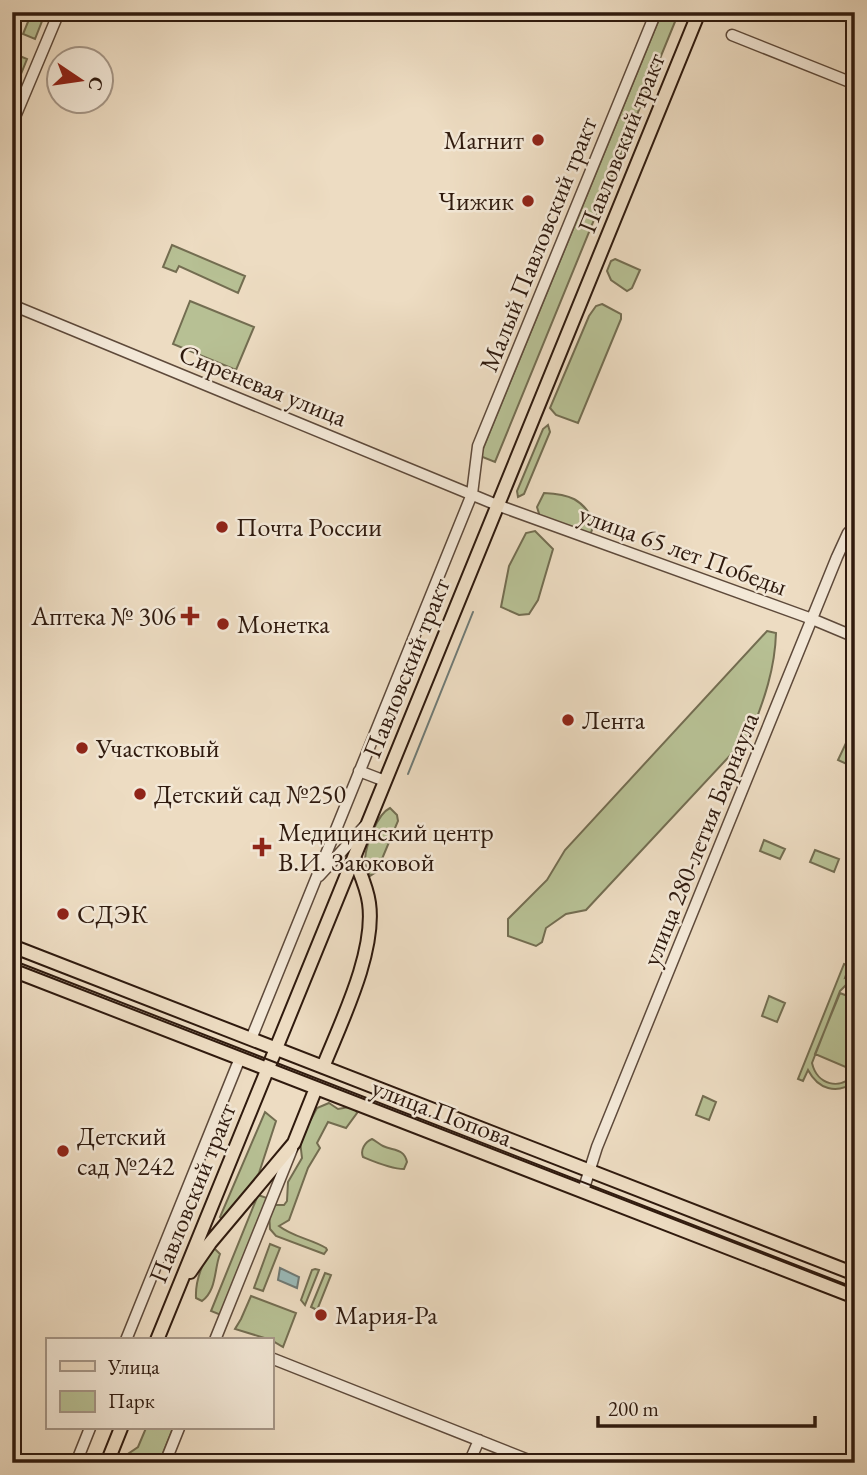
<svg xmlns="http://www.w3.org/2000/svg" width="867" height="1475" viewBox="0 0 867 1475" font-family="'EB Garamond',serif">
<style>
.green{fill:#b7c094;stroke:#736d51;stroke-width:2}
.water{fill:#9abab9;stroke:#6f7a75;stroke-width:2}
.lines{fill:none;stroke-linecap:round;stroke-linejoin:round}
.stream{stroke:#6f7a75;stroke-width:2}
.minor-casing{stroke:#5e4a3b;stroke-width:13}
.major-casing{stroke:#2f1a0e;stroke-width:16}
.minor{stroke:#f3e8d7;stroke-width:10}
.major{stroke:#eddcc2;stroke-width:12}
.tram{stroke:#2f1a0e;stroke-width:2}
.poi-dot{fill:#8f2418;stroke:#f3e8d7;stroke-width:2.5}
.labels{text-anchor:middle;stroke-width:5;stroke-linejoin:round;paint-order:stroke}
.poi-label{font-size:26px;fill:#2f1a0e;stroke:#f3e8d7;text-anchor:start}
.street-label{font-size:26px;fill:#2f1a0e;stroke:#f3e8d7}
</style>
<rect width="100%" height="100%" fill="#eddcc2"/>
<filter id="stains"><feTurbulence type="fractalNoise" baseFrequency=".00286" numOctaves="4"/><feColorMatrix values="0 0 0 0 .2 0 0 0 0 .09 0 0 0 0 .02 0 0 0 .5 -.17"/></filter>
<radialGradient id="worn" r=".72"><stop offset=".6" stop-color="#630" stop-opacity="0"/><stop offset="1" stop-color="#630" stop-opacity=".3"/></radialGradient>
<path class="green" d="M32,12l12,4 -9,23 -12,-5z
M662,12h17l-184,450 -15,-6z
M15,54l12,5 -10,25 -5,-2v-20z
M172,245l73,31 -7,17 -59,-27 -3,6 -13,-5z
M615,259l25,11 -8,18 -5,3 -16,-11 -4,-9 4,-10z
M190,301l64,26 -18,43 -63,-26z
M602,304l19,10v5l-43,104 -22,-8 -6,-7 39,-92 7,-10z
M548,425l2,7 -26,62 -6,3 -1,-6 26,-62z
M544,493c26,1 38,6 51,29l-5,13 -50,-18 -3,-10z
M535,531l18,18 -15,51 -9,14 -10,1 -18,-8 8,-41 17,-33z
M767,631l9,2c-1,36 -12,67 -25,100l-165,177 -20,4 -20,14 -4,14 -6,4 -28,-10v-17l39,-39 18,-30z
M846,743l9,4v11l-4,8 -13,-6z
M390,808l7,7 1,6 -19,45 -3,6 -6,4c-2,-5 -5,-11 -5,-17 1,-14 12,-45 25,-51z
M764,840l21,9 -5,10 -20,-8z
M815,850l24,9 -5,13 -24,-10z
M844,964l5,2 -4,12 10,-2v5l-7,2 -8,8 -28,72c5,22 28,28 43,11v8c-19,13 -37,7 -47,-12l-5,11 -5,-2z
M840,993l15,6v72l-40,-17z
M769,996l16,7 -8,19 -15,-6z
M703,1096l13,6 -7,18 -13,-5z
M329,1103l9,6 11,-2 7,3 1,3 -11,15 -18,-6 -11,21 3,5 -12,20 -19,52 -10,6c14,11 32,13 47,22l1,2 -3,4 -48,-18 -6,-7 -1,-18 6,-6h9l3,-4 1,-19 14,-24 -2,-17 3,-7 14,-26z
M265,1112l11,9 -17,52 -35,48 -4,-4z
M372,1139c4,2 7,5 11,7 10,5 21,2 24,16l-3,7c-13,0 -29,-7 -41,-12 -3,-7 2,-15 9,-18z
M258,1195l9,3 -46,117 -10,-4z
M270,1244l10,4 -17,43 -9,-3z
M211,1249h4l5,5c-6,15 -3,36 -18,47l-6,-3c-1,-18 6,-34 15,-49z
M315,1269l4,1 -14,35 -4,-5 11,-30z
M325,1273l6,2 -14,35 -6,-3z
M251,1296l45,17 -13,34 -12,-7 -36,-11 6,-10z
M146,1428h27l-14,35h-39l2,-5 16,-11z"/>
<path class="water" d="M280,1268l19,9 -2,11 -19,-8z"/>
<g class="lines">
<path class="stream" d="M408,774l65,-162"/>
<g class="minor-casing">
<path id="minor" d="M732,35l123,49
M12,124l47,-112
M12,305l485,200 315,114 43,18
M359,771l26,10
M319,876l46,-50
M251,1039l221,-545 6,-48 178,-434
M583,1191l14,-44 240,-590 11,-24 7,-7
M126,1340l114,-282
M215,1340l77,-191
M271,1358l265,105
M76,1463l14,-35
M165,1463l14,-35
M469,1463l10,-23"/>
</g>
<g class="major-casing">
<path id="major" d="M12,946l843,328
M12,970l843,327
M323,1067c18,-45 53,-115 46,-164 -2,-16 -10,-32 -15,-46
M190,1272l20,-29 84,-100 22,-55
M157,1340l542,-1328
M107,1463l14,-35"/>
</g>
<use href="#minor" class="minor"/>
<use href="#major" class="major"/>
<path class="tram" d="M12,960l843,328"/>
</g>
<g class="poi-dot">
<circle cx="538" cy="140" r="7"/>
<circle cx="528" cy="201" r="7"/>
<circle cx="222" cy="527" r="7"/>
<path d="M186.5 605.5h7v7h7v7h-7v7h-7v-7h-7v-7h7z"/>
<circle cx="223" cy="624" r="7"/>
<circle cx="568" cy="720" r="7"/>
<circle cx="82" cy="748" r="7"/>
<circle cx="140" cy="794" r="7"/>
<path d="M258.5 836.5h7v7h7v7h-7v7h-7v-7h-7v-7h7z"/>
<circle cx="63" cy="914" r="7"/>
<circle cx="63" cy="1151" r="7"/>
<circle cx="321" cy="1315" r="7"/>
</g>
<g class="labels">
<g class="poi-label">
<text x="524" y="149" text-anchor="end">Магнит</text>
<text x="514" y="210" text-anchor="end">Чижик</text>
<text x="236" y="536">Почта России</text>
<text x="176" y="625" text-anchor="end">Аптека № 306</text>
<text x="237" y="633">Монетка</text>
<text x="582" y="729">Лента</text>
<text x="96" y="757">Участковый</text>
<text x="154" y="803">Детский сад №250</text>
<text x="278" y="841">Медицинский центр<tspan x="278" dy="30">В.И. Заюковой</tspan></text>
<text x="77" y="923">СДЭК</text>
<text x="77" y="1145">Детский<tspan x="77" dy="30">сад №242</tspan></text>
<text x="335" y="1324">Мария-Ра</text>
</g>
<g class="street-label">
<text transform="translate(621 143) rotate(-68)" y="9">Павловский тракт</text>
<text transform="translate(538 244) rotate(-68)" y="9">Малый Павловский тракт</text>
<text transform="translate(263 385) rotate(22)" y="9">Сиреневая улица</text>
<text transform="translate(683 550) rotate(20)" y="9">улица 65 лет Победы</text>
<text transform="translate(406 668) rotate(-68)" y="9">Павловский тракт</text>
<text transform="translate(700 839) rotate(-68)" y="9">улица 280-летия Барнаула</text>
<text transform="translate(442 1112) rotate(21)" y="9">улица Попова</text>
<text transform="translate(192 1193) rotate(-68)" y="9">Павловский тракт</text>
</g>
</g>
<rect width="867" height="1475" fill="none" stroke="#eddcc2" stroke-width="42"/>
<rect x="14" y="14" width="839" height="1447" fill="none" stroke="#2f1a0e" stroke-width="3.5"/>
<rect x="21" y="21" width="825" height="1433" fill="none" stroke="#2f1a0e" stroke-width="2"/>
<rect x="46" y="1338" width="228" height="91" fill="#f3e8d7" stroke="#a59687" stroke-width="2"/>
<rect x="60" y="1361" width="35" height="10" fill="#eddcc2" stroke="#a59687" stroke-width="2"/>
<text x="108" y="1374" font-size="21" fill="#2f1a0e">Улица</text>
<rect x="60" y="1391" width="35" height="21" fill="#b7c094" stroke="#a59687" stroke-width="2"/>
<text x="108" y="1408" font-size="21" fill="#2f1a0e">Парк</text>
<g transform="translate(80 80) rotate(103)"><circle r="33" fill="#f3e8d7" stroke="#a59687" stroke-width="2"/>
<path d="M0-5L12 26L0 18L-12 26Z" fill="#8f2418"/>
<text y="-10" font-size="19" font-weight="bold" text-anchor="middle" fill="#2f1a0e">С</text>
</g>
<path d="M598 1416v10h217v-10" fill="none" stroke="#2f1a0e" stroke-width="3.5"/>
<text x="608" y="1416" font-size="21" fill="#2f1a0e" stroke="#f3e8d7" stroke-width="5" paint-order="stroke">200 m</text>
<rect width="100%" height="100%" filter="url(#stains)"/>
<rect width="100%" height="100%" fill="url(#worn)"/>
</svg>
